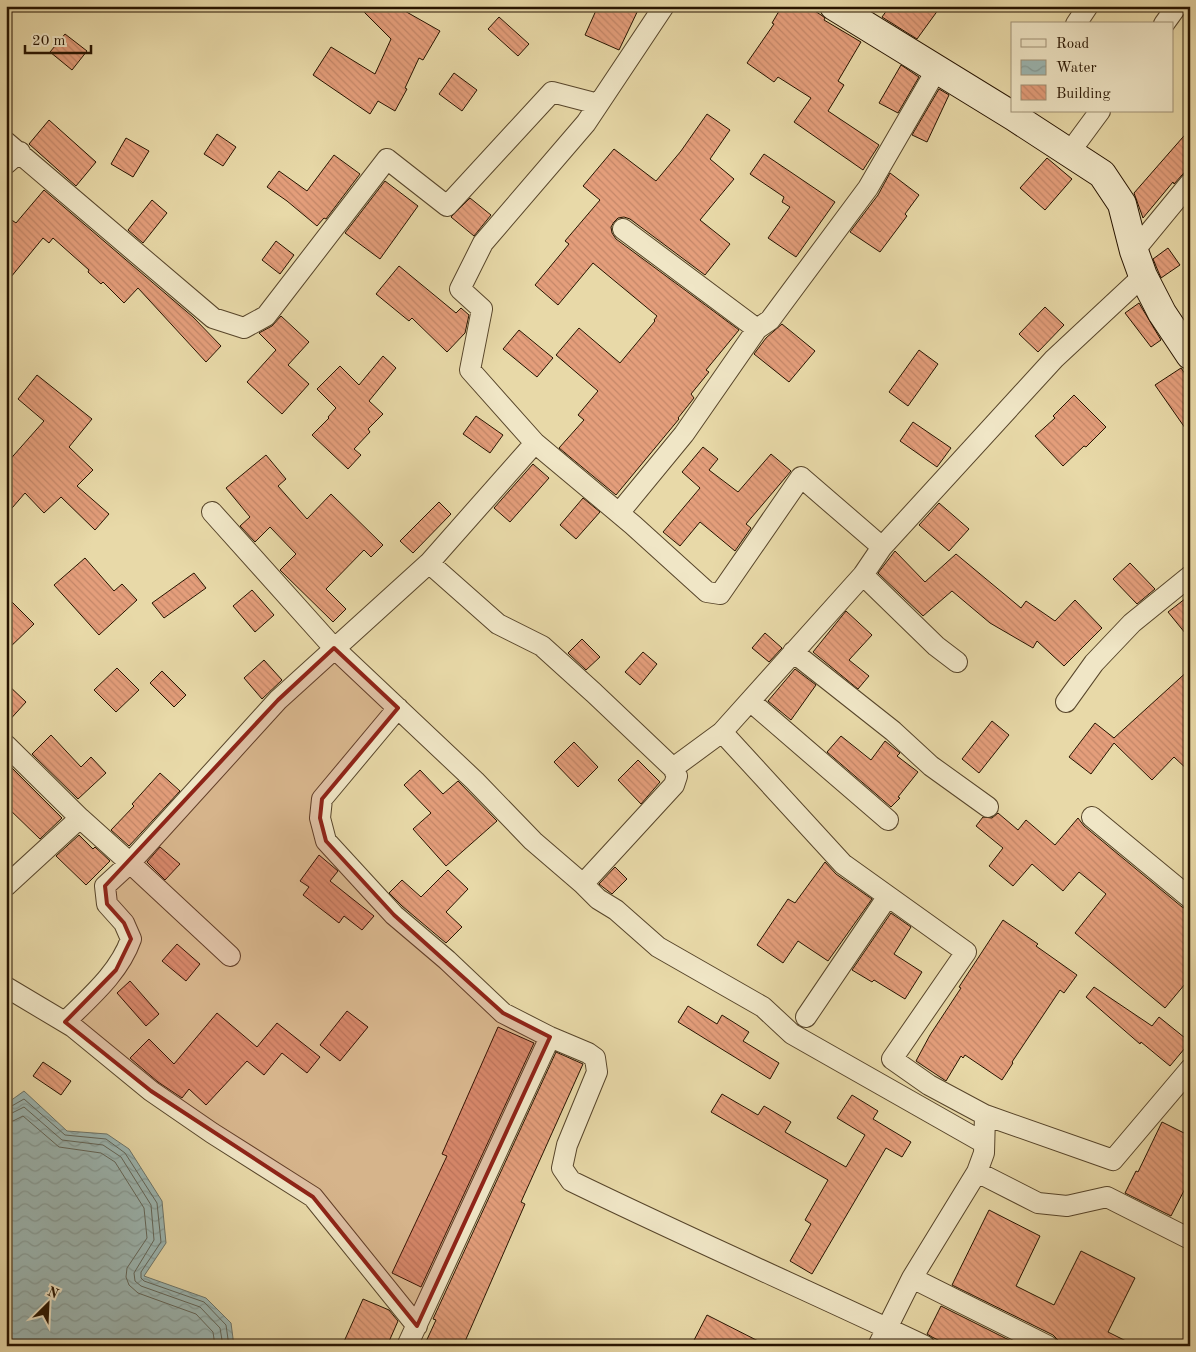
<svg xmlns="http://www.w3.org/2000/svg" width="1196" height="1352" viewBox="0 0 1196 1352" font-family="'Old Standard TT',serif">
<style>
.water{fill:url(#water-waves);stroke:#6d766b}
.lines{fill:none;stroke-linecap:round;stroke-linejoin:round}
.shore{stroke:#62665a;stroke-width:1}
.building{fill:url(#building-back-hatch);stroke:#271400}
.street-casing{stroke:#57452a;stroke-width:22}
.secondary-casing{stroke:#271400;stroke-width:30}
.street{stroke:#f0e6c6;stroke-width:20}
.secondary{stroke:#f0e6c6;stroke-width:28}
.marked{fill:#8f2418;fill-opacity:0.2;stroke:#8f2418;stroke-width:4;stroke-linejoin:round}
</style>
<defs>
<pattern id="water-waves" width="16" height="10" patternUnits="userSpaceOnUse" patternTransform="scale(1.25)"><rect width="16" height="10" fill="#9cb7b3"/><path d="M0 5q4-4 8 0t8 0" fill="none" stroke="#869c98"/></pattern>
<pattern id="building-back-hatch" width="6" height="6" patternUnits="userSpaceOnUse" patternTransform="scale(1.25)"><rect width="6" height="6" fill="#e49e7b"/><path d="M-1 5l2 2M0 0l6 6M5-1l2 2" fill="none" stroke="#c48769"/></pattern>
</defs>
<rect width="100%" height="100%" fill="#e8d9a8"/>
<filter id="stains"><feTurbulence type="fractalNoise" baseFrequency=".004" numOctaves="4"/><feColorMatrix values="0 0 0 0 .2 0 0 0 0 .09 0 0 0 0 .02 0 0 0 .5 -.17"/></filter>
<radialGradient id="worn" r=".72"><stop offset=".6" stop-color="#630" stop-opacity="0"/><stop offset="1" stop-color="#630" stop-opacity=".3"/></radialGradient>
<path class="water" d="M24,1091l43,40 40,3 22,15 33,52 4,42 -22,33 62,22 25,25 3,23h-228v-242z"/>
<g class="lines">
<path class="shore" d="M6,1108l4,-1 14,-8 41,36 41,4 19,14 32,50 4,39 -20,30v6l3,3 60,21 22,23 3,21
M6,1114l6,-1 12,-6 38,33 41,5 18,12 30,48 3,35 -20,33 1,8 6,5 59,21 20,21 3,18
M6,1121h7l10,-5 36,31 42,6 14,9 29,46 3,30 -20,30 -1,9 3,8 9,8 58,21 17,18 2,14"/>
</g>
<path class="building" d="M358,6h38l44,25 -17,29 -4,-2 -14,30 2,1 -12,22 -17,-10 -8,13 -57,-39 18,-28 44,27 16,-35z
M598,6h42l-21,44 -34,-15z
M782,6h25l14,9 4,3 -1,2 37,22 -23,39 6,4 -16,26 51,34 -16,25 -69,-48 17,-24 -33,-21 -4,5 -27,-19 27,-39 -2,-1z
M890,6h51l-24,33 -35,-22z
M499,17l30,27 -11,12 -30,-27z
M65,34l22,17 -15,19 -22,-18z
M901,65l18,12 -21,36 -19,-10z
M454,73l23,17 -15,21 -23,-17z
M939,89l10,6 -22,47 -15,-7z
M707,114l23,16 -20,29 24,20 -34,41 30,24 -25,31 -75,-56 -6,-2 -6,1 -4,4 -3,5 1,6 4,6 123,91 -33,40 3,2 -18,22 3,4 -16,20 1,1 -63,76 -57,-47 25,-28 -6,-5 20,-24 -42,-36 23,-27 41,35 35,-42 -1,-1 3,-4 -64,-53 -35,42 -23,-20 34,-41 -4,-3 35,-41 -17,-14 31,-37 42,32 25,-30z
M49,120l47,42 -20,24 -47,-42z
M1190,129v37l-16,18 -1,-2 -30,36 -9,-25z
M217,134l19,13 -13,19 -19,-12z
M126,138l23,13 -16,26 -22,-13z
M764,154l71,48 -39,55 -28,-19 22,-31 -8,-5 2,-5 -34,-23z
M334,155l26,19 -34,45 -2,-1 -7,8 -30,-25 -20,-14 12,-16 28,20z
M1047,158l25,21 -27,31 -25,-22z
M890,173l29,22 -14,19 2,2 -27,36 -30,-20 28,-37z
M385,181l33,25 -38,53 -35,-26z
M44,190l149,127 28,29 -15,16 -68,-74 -14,15 -21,-21 -2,2 -13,-12 1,-2 -36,-32 -4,5 -6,-5 -37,45v-67l10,7z
M470,198l21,17 -17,21 -23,-19z
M152,200l15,13 -24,30 -15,-13z
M276,241l18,14 -14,19 -18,-14z
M1168,248l12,17 -19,13 -8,-19z
M399,266l57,47 5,-5 8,7 -4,18 -18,19 -35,-34 -3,3 -33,-27z
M1139,303l22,37 -10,7 -26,-34z
M1045,307l19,18 -26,27 -19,-18z
M281,316l28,26 -21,23 21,19 -27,30 -35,-32 29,-32 -17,-17 13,-7z
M782,324l33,27 -26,31 -35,-28 12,-16z
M519,330l34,28 -16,19 -34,-28z
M919,350l19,14 -30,42 -19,-14z
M383,356l13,12 -27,33 14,13 -15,15 2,3 -16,17 7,6 -13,14 -36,-34 17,-17 -1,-1 8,-9 -19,-19 23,-23 19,19z
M1181,368l9,13v54l-35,-50z
M37,375l55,44 -23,28 24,23 -16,16 32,28 -14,16 -34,-33 -17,16 -19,-20 -19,22v-51l38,-43 -26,-22z
M1074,395l32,32 -20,20 -2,-1 -21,20 -28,-30 20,-18 -2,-2z
M476,416l27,19 -13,18 -27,-19z
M913,422l38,26 -14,19 -37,-26z
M703,447l15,12 -9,11 29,22 33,-38 20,17 -45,53 5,4 -16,23 -35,-29 -20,24 -17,-14 37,-44 -18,-16z
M266,455l20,24 -8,7 29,33 24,-25 52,51 -12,12 -7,-7 -38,39 20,20 -13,13 -53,-52 16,-16 -26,-27 -15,15 -15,-16 10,-9 -24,-29z
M533,464l16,14 -39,44 -16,-14z
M583,498l17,14 -24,27 -16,-14z
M439,502l12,12 -38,39 -13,-12z
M939,503l30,26 -20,22 -30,-26z
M895,551l30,31 31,-28 65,54 5,-7 29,20 20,-21 27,28 -38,38 -27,-25 -4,7 -43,-25 -38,-32 -29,25 -45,-43z
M85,558l29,33 8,-7 15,16 -38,35 -45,-50z
M1130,563l25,26 -18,15 -24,-25z
M194,573l12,15 -42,30 -12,-15z
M252,590l22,25 -19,17 -22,-26z
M1190,595v44l-22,-27z
M6,596l28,28 -28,27z
M846,611l26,24 -23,25 20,16 -11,13 -45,-37z
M765,633l17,15 -13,14 -17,-14z
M582,639l18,18 -14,13 -18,-17z
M643,652l14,12 -17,21 -15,-13z
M264,660l18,20 -20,19 -18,-21z
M117,668l22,22 -23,22 -22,-22z
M795,669l21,16 -25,35 -23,-19z
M1190,669v103l-16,-15 -22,23 -38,-37 -23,31 -22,-17 26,-34 19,15z
M162,671l24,24 -12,12 -24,-24z
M6,683l20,19 -20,22z
M992,721l17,14 -30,38 -17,-14z
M51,735l30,32 10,-10 15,16 -28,26 -46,-45z
M841,736l30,24 14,-19 15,12 -3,3 21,16 -20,25 2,1 -9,9 -64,-55z
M574,742l24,25 -20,20 -24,-25z
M638,760l22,22 -19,22 -23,-24z
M6,762l56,56 -22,21 -34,-33z
M420,770l23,24 15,-13 39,40 -51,45 -33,-37 18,-16 -27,-28z
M160,773l20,18 -51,55 -18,-16 23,-24 -2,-2z
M998,813l20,17 8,-10 29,25 23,-27 6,8 98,81 8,4v67l-25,30 -90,-75 31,-39 -27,-22 -16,19 -31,-27 -19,22 -24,-20 14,-18 -27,-22 7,-9 9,1z
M79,835l14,14 2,-2 15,14 -24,24 -30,-29z
M160,847l20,17 -15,16 -18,-18z
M319,855l19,16 -8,10 44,35 -12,14 -18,-14 -5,7 -36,-28 6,-8 -9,-6z
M825,862l11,12 36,25 -44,62 -30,-20 -15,22 -26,-18 31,-46 7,4z
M615,867l12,12 -15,15 -13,-10z
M448,870l20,19 -22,23 16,15 -16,16 -44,-37 -13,-13 13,-13 19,17z
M891,913l20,14 -17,27 28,18 -17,27 -31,-19 -2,2 -20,-12z
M1003,920l35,24 -2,2 41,29 -13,18 -4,-3 -48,72 1,1 -11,17 -37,-25 -2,3 -2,-2 -15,25 -30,-20 14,-26 31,-47 -2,-1z
M177,944l23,20 -14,17 -24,-20z
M130,981l29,33 -13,12 -29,-33z
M1094,987l58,39 7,-9 31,25 -20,24 -29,-24 -1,2 -54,-47z
M688,1006l29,18 5,-9 27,17 -6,9 36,22 -9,16 -92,-57z
M347,1011l21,16 -28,34 -20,-16z
M217,1013l40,34 20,-24 43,34 -13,16 -25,-20 -18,22 -17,-14 -41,44 -17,-16 -7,9 -24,-16 -28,-24 19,-19 25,25z
M498,1027l36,16 -113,244 -29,-14 55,-117 -5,-2z
M556,1052l27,12 -62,138 4,2 -62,142h-39l12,-26 -3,-1z
M43,1062l28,19 -10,14 -28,-19z
M722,1094l36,21 6,-9 27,16 -6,10 61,35 19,-32 -28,-17 15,-23 26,16 -5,8 38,23 -9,15 -16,-9 -74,126 -22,-13 21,-37 -6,-4 23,-40 -117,-68z
M1162,1122l28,14v43l-19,37 -46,-23 11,-22 2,1z
M989,1210l51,26 -24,50 38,19 27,-54 54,27 -27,54 28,14h-76l-2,-6 -5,-5 -101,-50z
M363,1299l26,11 9,11 -11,25h-45z
M941,1306l80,40h-71l-18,-9 -5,-3z
M707,1315l61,31h-77z"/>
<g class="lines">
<g class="street-casing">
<path id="street" d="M1076,24l12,-18
M1164,24l13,-18
M6,142l207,176 31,10 22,-12 121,-157 60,47 105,-114 46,12
M1069,153l31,-42
M6,164l14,-12
M623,229l134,100
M1134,251l56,-68
M535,443l98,82 74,67 13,2 81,-117 81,70
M212,512l122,136 141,133 58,60 50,43 15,15 18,11 42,37 105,60 29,27 192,109
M619,513l65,-79 73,-105 13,-9 98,-132 69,-119
M863,575l73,71 21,16
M793,652l100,79 38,35 57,41
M750,701l138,119
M1066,702l28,-39 38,-40 58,-47
M398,708l-76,91 -2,19 6,23 68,74 53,45 56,53 47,24 38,16 7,5 2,14 -30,73 -5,23 9,13c117,57 236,109 354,165
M722,732l121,132 123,88 -74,107 37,26 56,30 -1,38 -7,19 61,31 29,3 40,-9 83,42
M6,745l74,73
M673,768l49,-36 141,-157 19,-28 172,-188 89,-83
M1092,817l98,81
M583,884l91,-99 3,-9 -4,-8 -79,-75 -52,-47 -44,-22 -69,-61 106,-120 -65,-73 12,-61 -22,-20 23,-46 103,-120 78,-117
M6,886l74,-68 50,45 148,-163 151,-137
M6,987l67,40 78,64 61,42 101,64 104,129
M806,1017l82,-121
M65,1022c25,-25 54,-49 66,-83l-7,-16 -17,-19 -2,-18 25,-23 100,93
M985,1115l128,45 77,-91
M912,1278l136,68
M407,1346l143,-309
M878,1346l34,-68 65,-106"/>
</g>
<g class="secondary-casing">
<path id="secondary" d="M834,6l179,110 89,58 20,30 12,47 9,25 19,37 28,42"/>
</g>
<use href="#street" class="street"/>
<use href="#secondary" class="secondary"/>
</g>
<path class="marked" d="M334,648l64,60 -76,91 -2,19 6,23 68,74 109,98 47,24 -133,289 -104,-129 -162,-106 -86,-69 51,-52 15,-31 -7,-16 -17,-19 -2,-18 173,-186z"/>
<rect width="1196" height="1352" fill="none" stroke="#e8d9a8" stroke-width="25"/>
<rect x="8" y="8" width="1181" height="1337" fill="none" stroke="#271400" stroke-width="2.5"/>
<rect x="12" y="12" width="1171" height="1327" fill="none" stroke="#271400"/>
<rect x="1011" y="22" width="162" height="90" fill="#f0e6c6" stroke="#a09277"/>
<rect x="1021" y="39" width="25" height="8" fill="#f0e6c6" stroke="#a09277"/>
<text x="1056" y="48" font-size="15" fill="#271400">Road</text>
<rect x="1021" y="60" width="25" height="15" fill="url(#water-waves)" stroke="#a09277"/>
<text x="1056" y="72" font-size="15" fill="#271400">Water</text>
<rect x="1021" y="85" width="25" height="15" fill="url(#building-back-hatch)" stroke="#a09277"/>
<text x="1056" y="98" font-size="15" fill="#271400">Building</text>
<g transform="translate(48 1304) rotate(24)" stroke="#f0e6c6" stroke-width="4" paint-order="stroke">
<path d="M0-4L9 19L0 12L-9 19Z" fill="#271400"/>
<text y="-8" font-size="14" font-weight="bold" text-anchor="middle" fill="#271400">N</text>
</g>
<path d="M25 45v8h66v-8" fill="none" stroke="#271400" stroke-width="2.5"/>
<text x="32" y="45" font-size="15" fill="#271400" stroke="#f0e6c6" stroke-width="4" paint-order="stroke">20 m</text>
<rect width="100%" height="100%" filter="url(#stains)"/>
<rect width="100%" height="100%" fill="url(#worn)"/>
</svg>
